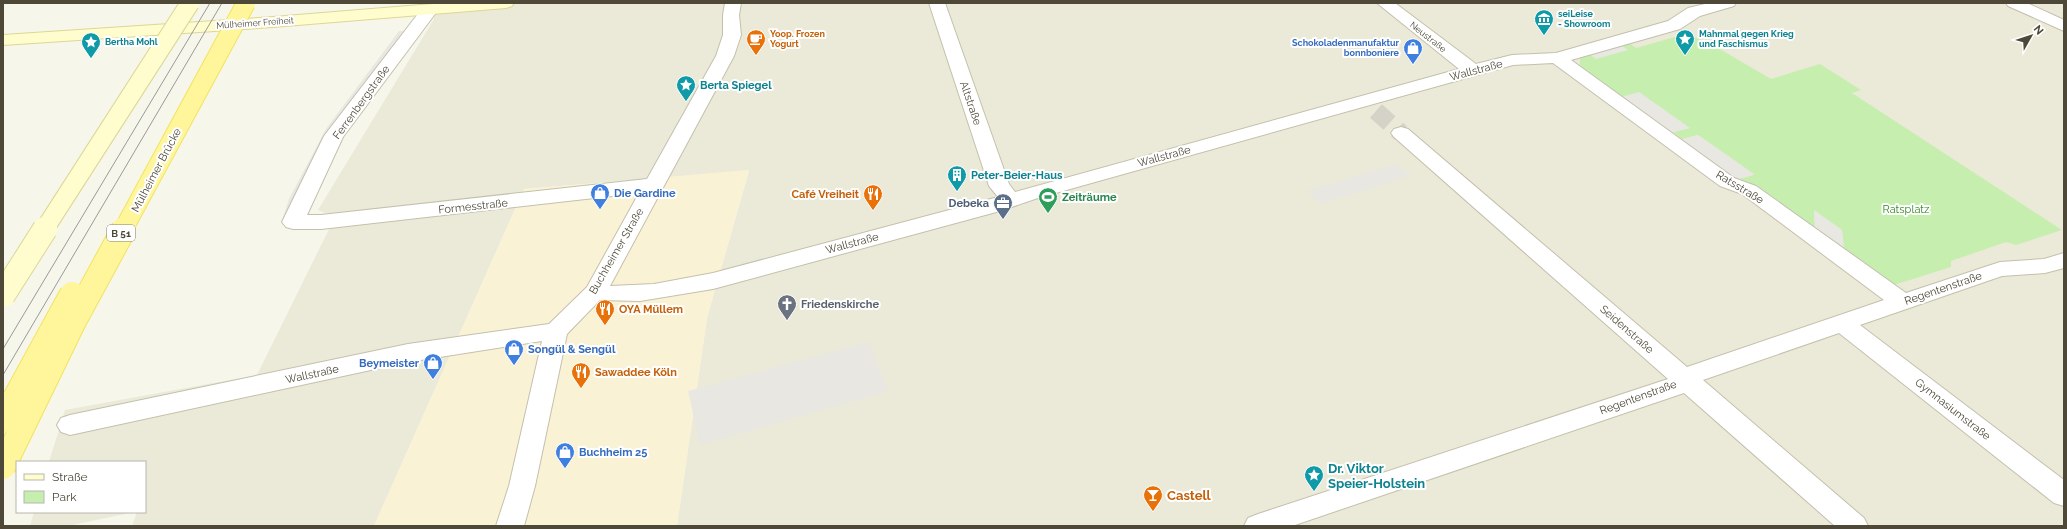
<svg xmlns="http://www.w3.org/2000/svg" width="2067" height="529" viewBox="0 0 2067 529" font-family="Raleway,sans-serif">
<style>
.residential{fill:#ebe9d8}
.commercial{fill:#faf2d5}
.green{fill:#c6efaf}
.parking{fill:#e8e7e2}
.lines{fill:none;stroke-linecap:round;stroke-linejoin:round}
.street-tunnel{stroke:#d5d3c7;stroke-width:18;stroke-dasharray:18 10;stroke-linecap:butt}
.street-casing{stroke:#c4c0ac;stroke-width:2}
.secondary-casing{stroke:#dcd796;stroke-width:2}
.street{fill:#fff;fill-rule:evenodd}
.secondary{fill:#fffdcd;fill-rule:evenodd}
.tram{stroke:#9a9a9a;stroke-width:1}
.secondary-bridge-far1-casing{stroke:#dcd796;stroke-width:20;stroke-linecap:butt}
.secondary-bridge-casing{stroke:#dcd796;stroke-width:26;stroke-linecap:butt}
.primary-bridge-far1-casing{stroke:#f2e35e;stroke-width:20;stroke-linecap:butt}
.primary-bridge-casing{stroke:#f2e35e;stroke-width:26;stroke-linecap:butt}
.secondary-bridge-far1{stroke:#fffdcd;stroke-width:18}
.secondary-bridge{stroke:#fffdcd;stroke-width:24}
.primary-bridge-far1{stroke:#fff69c;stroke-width:18}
.primary-bridge{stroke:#fff69c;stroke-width:24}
.labels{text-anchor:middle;stroke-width:4;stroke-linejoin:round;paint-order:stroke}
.far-culture-label{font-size:9px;font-weight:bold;fill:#0d838f;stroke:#fff;text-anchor:start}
.far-street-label{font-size:9px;fill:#4d4837;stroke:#fff}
.far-food-label{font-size:9px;font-weight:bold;fill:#c56008;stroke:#fff;text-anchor:start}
.far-shop-label{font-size:9px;font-weight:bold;fill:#366cbe;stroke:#fff;text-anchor:end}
.shield{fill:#fff;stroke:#827f73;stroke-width:1}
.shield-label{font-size:10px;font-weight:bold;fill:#4d4837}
.street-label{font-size:11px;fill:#4d4837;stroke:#fff}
.culture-label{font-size:11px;font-weight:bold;fill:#0d838f;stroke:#fff;text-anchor:start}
.shop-label{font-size:11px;font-weight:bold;fill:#366cbe;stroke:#fff;text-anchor:start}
.food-label{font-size:11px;font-weight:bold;fill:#c56008;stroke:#fff;text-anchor:start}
.leisure-label{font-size:11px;font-weight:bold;fill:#27864d;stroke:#fff;text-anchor:start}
.service-label{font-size:11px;font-weight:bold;fill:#4e5e75;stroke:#fff;text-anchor:end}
.park-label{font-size:11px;fill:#348722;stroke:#fff}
.worship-label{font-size:11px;font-weight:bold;fill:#5b616d;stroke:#fff;text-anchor:start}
.near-culture-label{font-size:13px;font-weight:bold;fill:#0d838f;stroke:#fff;text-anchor:start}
.near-food-label{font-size:13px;font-weight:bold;fill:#c56008;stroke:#fff;text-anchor:start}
</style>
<rect width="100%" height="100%" fill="#f7f6eb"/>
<path class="residential" d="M435,3h1629v523h-1387l30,-208 42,-147 -225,18 -150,337h-242l5,-14h8v-50h-96l16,-52 192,-35 78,-158 -17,-7 116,-191z
M34,512h100l-66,14h-38z"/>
<path class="commercial" d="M749,170l-42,148 -30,208h-303l150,-337z"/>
<path class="green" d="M1685,34l21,7 65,38 49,-15 41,26 -9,3 210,137 -46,15 -10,-3 -55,19v6l-57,18 -50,-35 -2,-20 -28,-19 1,18 -80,-49 19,-5 -56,-40 -16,4 -9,-7 16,-4 -68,-31 -41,-29v-12l47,-6 -6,-5 8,-2 7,5z"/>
<path class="parking" d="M399,31h8l-115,188 -10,2 7,-22 37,-70z
M1621,45l7,5 -32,9 -7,-5z
M1639,92l51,36 -20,5 -49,-36z
M1698,135l56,39 -19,6 -55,-40z
M1396,164l14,12 -90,28 -13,-13z
M1814,210l28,20 2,20 -29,-21z
M869,342l19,49 -188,54 -12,-54z"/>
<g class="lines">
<path class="street-tunnel" d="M1376,111l25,22"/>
<g class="street-casing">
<path id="street" d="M725,3h16l-2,12 2,20 -7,21 -124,230 44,-2 59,-11 285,-76 -9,-11 -60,-183h16l64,181 6,8 444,-123 -82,-66h18l81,61 36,-9 44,-2 112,-32 20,-13 21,-5h27l-2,3 -34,10 -20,13 -109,31 163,118 22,8 150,107 94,-31 44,-3 20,-6v15l-19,5 -43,3 -142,49 204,155v26l-10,-3 -215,-170 -136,47 161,138 4,8h-33l-151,-133 -392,133h-48l4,-8 10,-4 410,-135 -274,-242 -3,-4 3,-4 7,-2 7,2 279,238 197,-67 -142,-106 -22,-8 -167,-123 -40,2 -475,133 -38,13 -287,78 -73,12 -40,-1 -33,34 -32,152 -11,40h-28l13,-40 33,-145 -134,21 -338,73 -9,-3 -4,-7 4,-7 9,-3 338,-71 141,-20 38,-37 52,-94 -318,36h-28l-7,-2 -4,-5 42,-86 100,-130 6,-1 6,1 2,4 -95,127 -36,78h14l326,-36 69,-123 7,-21v-20z
M2006,3h21l37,17v11l-56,-25z"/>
</g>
<g class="secondary-casing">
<path id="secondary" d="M445,3h69l-2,3 -6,2 -233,19 -270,18v-10l270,-18z"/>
</g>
<use href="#street" class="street"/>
<use href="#secondary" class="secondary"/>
<path class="tram" d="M3,349l207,-346
M3,375l219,-372"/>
<g class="secondary-bridge-far1-casing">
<path id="secondary-bridge-far1" d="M44,230l146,-227"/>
</g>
<g class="secondary-bridge-casing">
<path id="secondary-bridge" d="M3,295l42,-66"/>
</g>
<g class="primary-bridge-far1-casing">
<path id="primary-bridge-far1" d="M123,230l123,-227"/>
</g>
<g class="primary-bridge-casing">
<path id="primary-bridge" d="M3,420l69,-126
M3,467l71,-146 50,-92"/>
</g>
<use href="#secondary-bridge-far1" class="secondary-bridge-far1"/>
<use href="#secondary-bridge" class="secondary-bridge"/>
<use href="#primary-bridge-far1" class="primary-bridge-far1"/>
<use href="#primary-bridge" class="primary-bridge"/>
</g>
<defs>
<g id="museum-pin" transform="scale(1)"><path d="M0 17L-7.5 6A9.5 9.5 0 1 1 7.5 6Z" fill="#0f9aa8" stroke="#fff"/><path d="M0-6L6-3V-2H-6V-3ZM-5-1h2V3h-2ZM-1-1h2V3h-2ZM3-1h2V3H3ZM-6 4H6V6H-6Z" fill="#fff"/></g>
<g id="cafe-pin" transform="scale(1)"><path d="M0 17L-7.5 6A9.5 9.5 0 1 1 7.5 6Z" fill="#e8710a" stroke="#fff"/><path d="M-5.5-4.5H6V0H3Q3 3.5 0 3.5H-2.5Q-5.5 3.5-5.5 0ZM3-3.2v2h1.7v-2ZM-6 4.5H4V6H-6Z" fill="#fff"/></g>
<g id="sight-pin" transform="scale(1)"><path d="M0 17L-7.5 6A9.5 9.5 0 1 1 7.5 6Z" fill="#0f9aa8" stroke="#fff"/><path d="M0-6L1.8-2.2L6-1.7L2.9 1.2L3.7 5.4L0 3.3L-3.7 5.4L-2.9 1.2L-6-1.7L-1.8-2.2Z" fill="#fff"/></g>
<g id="shop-pin" transform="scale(1)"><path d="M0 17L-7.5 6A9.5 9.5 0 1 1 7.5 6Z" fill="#3f7fe0" stroke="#fff"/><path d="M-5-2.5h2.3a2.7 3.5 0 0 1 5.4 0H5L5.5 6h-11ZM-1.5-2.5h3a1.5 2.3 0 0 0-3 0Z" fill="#fff"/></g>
<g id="building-pin" transform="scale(1)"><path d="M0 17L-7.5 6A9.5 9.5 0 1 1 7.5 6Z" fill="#0f9aa8" stroke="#fff"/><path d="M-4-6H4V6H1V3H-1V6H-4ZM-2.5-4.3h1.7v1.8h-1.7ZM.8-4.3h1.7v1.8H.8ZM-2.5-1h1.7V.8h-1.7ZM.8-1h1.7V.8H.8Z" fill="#fff"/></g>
<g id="restaurant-pin" transform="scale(1)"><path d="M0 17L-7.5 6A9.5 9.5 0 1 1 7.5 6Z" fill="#e8710a" stroke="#fff"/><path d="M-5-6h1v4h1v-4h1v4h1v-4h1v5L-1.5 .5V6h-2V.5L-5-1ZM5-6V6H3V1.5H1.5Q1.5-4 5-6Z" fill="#fff"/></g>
<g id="stadium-pin" transform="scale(1)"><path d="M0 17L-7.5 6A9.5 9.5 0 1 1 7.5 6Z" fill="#2e9e5b" stroke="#fff"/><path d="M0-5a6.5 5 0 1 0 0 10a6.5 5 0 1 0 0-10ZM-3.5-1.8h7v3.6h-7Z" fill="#fff"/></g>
<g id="office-pin" transform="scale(1)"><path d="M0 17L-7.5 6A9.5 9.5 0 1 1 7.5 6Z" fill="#5c6f8a" stroke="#fff"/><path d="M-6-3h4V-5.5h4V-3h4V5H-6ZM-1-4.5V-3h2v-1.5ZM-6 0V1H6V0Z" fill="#fff"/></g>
<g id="church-pin" transform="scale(1)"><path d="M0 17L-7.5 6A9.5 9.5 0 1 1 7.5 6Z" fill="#6b7280" stroke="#fff"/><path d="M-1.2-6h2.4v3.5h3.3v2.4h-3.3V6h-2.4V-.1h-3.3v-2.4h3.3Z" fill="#fff"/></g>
<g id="bar-pin" transform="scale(1)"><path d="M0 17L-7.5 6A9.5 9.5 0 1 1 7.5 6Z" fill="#e8710a" stroke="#fff"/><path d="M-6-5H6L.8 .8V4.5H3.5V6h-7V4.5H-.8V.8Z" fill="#fff"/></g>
</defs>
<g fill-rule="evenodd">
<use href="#museum-pin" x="1544" y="19"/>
<use href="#cafe-pin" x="756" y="39"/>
<use href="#sight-pin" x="1685" y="39"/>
<use href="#sight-pin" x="91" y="42"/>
<use href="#shop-pin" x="1413" y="48"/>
<use href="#sight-pin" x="686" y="85"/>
<use href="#building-pin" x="957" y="175"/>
<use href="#shop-pin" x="600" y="193"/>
<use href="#restaurant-pin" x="873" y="194"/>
<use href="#stadium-pin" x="1048" y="197"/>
<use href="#office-pin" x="1003" y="203"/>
<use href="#church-pin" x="787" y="304"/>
<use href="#restaurant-pin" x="605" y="309"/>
<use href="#shop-pin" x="514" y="349"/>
<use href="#shop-pin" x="433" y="363"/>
<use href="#restaurant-pin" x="581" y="372"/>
<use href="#shop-pin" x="565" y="452"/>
<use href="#sight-pin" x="1314" y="475"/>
<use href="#bar-pin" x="1153" y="495"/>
</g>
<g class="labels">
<g class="far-culture-label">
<text x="1558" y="17">seiLeise<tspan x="1558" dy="10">- Showroom</tspan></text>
<text x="1699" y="37">Mahnmal gegen Krieg<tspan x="1699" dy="10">und Faschismus</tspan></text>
<text x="105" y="45">Bertha Mohl</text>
</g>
<g class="far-street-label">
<text transform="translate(255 23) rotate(-4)" y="3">Mülheimer Freiheit</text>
<text transform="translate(1428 37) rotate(38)" y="3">Neustraße</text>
</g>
<g class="far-food-label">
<text x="770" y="37">Yoop. Frozen<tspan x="770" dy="10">Yogurt</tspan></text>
</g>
<g class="far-shop-label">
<text x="1399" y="46">Schokoladenmanufaktur<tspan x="1399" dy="10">bonnboniere</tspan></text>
</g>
<rect class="shield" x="107" y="225" width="28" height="16" rx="3"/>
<g class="shield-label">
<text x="121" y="237">B 51</text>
</g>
<g class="street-label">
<text transform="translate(1476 70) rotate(-15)" y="4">Wallstraße</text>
<text transform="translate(361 102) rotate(-54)" y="4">Ferrenbergstraße</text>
<text transform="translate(971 103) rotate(71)" y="4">Altstraße</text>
<text transform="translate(1164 156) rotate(-15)" y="4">Wallstraße</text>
<text transform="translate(156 170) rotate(-62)" y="4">Mülheimer Brücke</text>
<text transform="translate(1740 187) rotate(31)" y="4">Ratsstraße</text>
<text transform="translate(473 206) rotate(-6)" y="4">Formesstraße</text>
<text transform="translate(852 243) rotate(-15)" y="4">Wallstraße</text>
<text transform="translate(616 251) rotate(-60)" y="4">Buchheimer Straße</text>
<text transform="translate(1943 288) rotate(-19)" y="4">Regentenstraße</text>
<text transform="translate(1627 329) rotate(41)" y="4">Seidenstraße</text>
<text transform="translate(312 374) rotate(-12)" y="4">Wallstraße</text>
<text transform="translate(1638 397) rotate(-20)" y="4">Regentenstraße</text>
<text transform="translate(1953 409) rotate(38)" y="4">Gymnasiumstraße</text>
</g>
<g class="culture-label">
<text x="700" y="89">Berta Spiegel</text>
<text x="971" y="179">Peter-Beier-Haus</text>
</g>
<g class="shop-label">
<text x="614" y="197">Die Gardine</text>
<text x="528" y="353">Songül &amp; Sengül</text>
<text x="419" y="367" text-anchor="end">Beymeister</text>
<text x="579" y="456">Buchheim 25</text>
</g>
<g class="food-label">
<text x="859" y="198" text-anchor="end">Café Vreiheit</text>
<text x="619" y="313">OYA Müllem</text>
<text x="595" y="376">Sawaddee Köln</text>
</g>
<g class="leisure-label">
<text x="1062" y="201">Zeiträume</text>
</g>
<g class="service-label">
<text x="989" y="207">Debeka</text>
</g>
<g class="park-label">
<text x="1906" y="213">Ratsplatz</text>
</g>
<g class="worship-label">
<text x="801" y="308">Friedenskirche</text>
</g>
<g class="near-culture-label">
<text x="1328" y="473">Dr. Viktor<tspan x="1328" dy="15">Speier-Holstein</tspan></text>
</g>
<g class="near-food-label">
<text x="1167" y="500">Castell</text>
</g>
</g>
<rect width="2067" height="529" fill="none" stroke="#4d4837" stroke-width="8"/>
<rect x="16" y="461" width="130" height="52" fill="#ffffff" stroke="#b8b6af"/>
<rect x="24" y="474" width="20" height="6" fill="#fffdcd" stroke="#b8b6af"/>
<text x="52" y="481" font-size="12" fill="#4d4837">Straße</text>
<rect x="24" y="491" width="20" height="12" fill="#c6efaf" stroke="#b8b6af"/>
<text x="52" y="501" font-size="12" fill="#4d4837">Park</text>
<g transform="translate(2031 36) rotate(51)" stroke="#ffffff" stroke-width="3" paint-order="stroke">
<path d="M0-3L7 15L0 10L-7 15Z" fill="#4d4837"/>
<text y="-6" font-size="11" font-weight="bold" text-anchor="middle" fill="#4d4837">N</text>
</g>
</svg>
